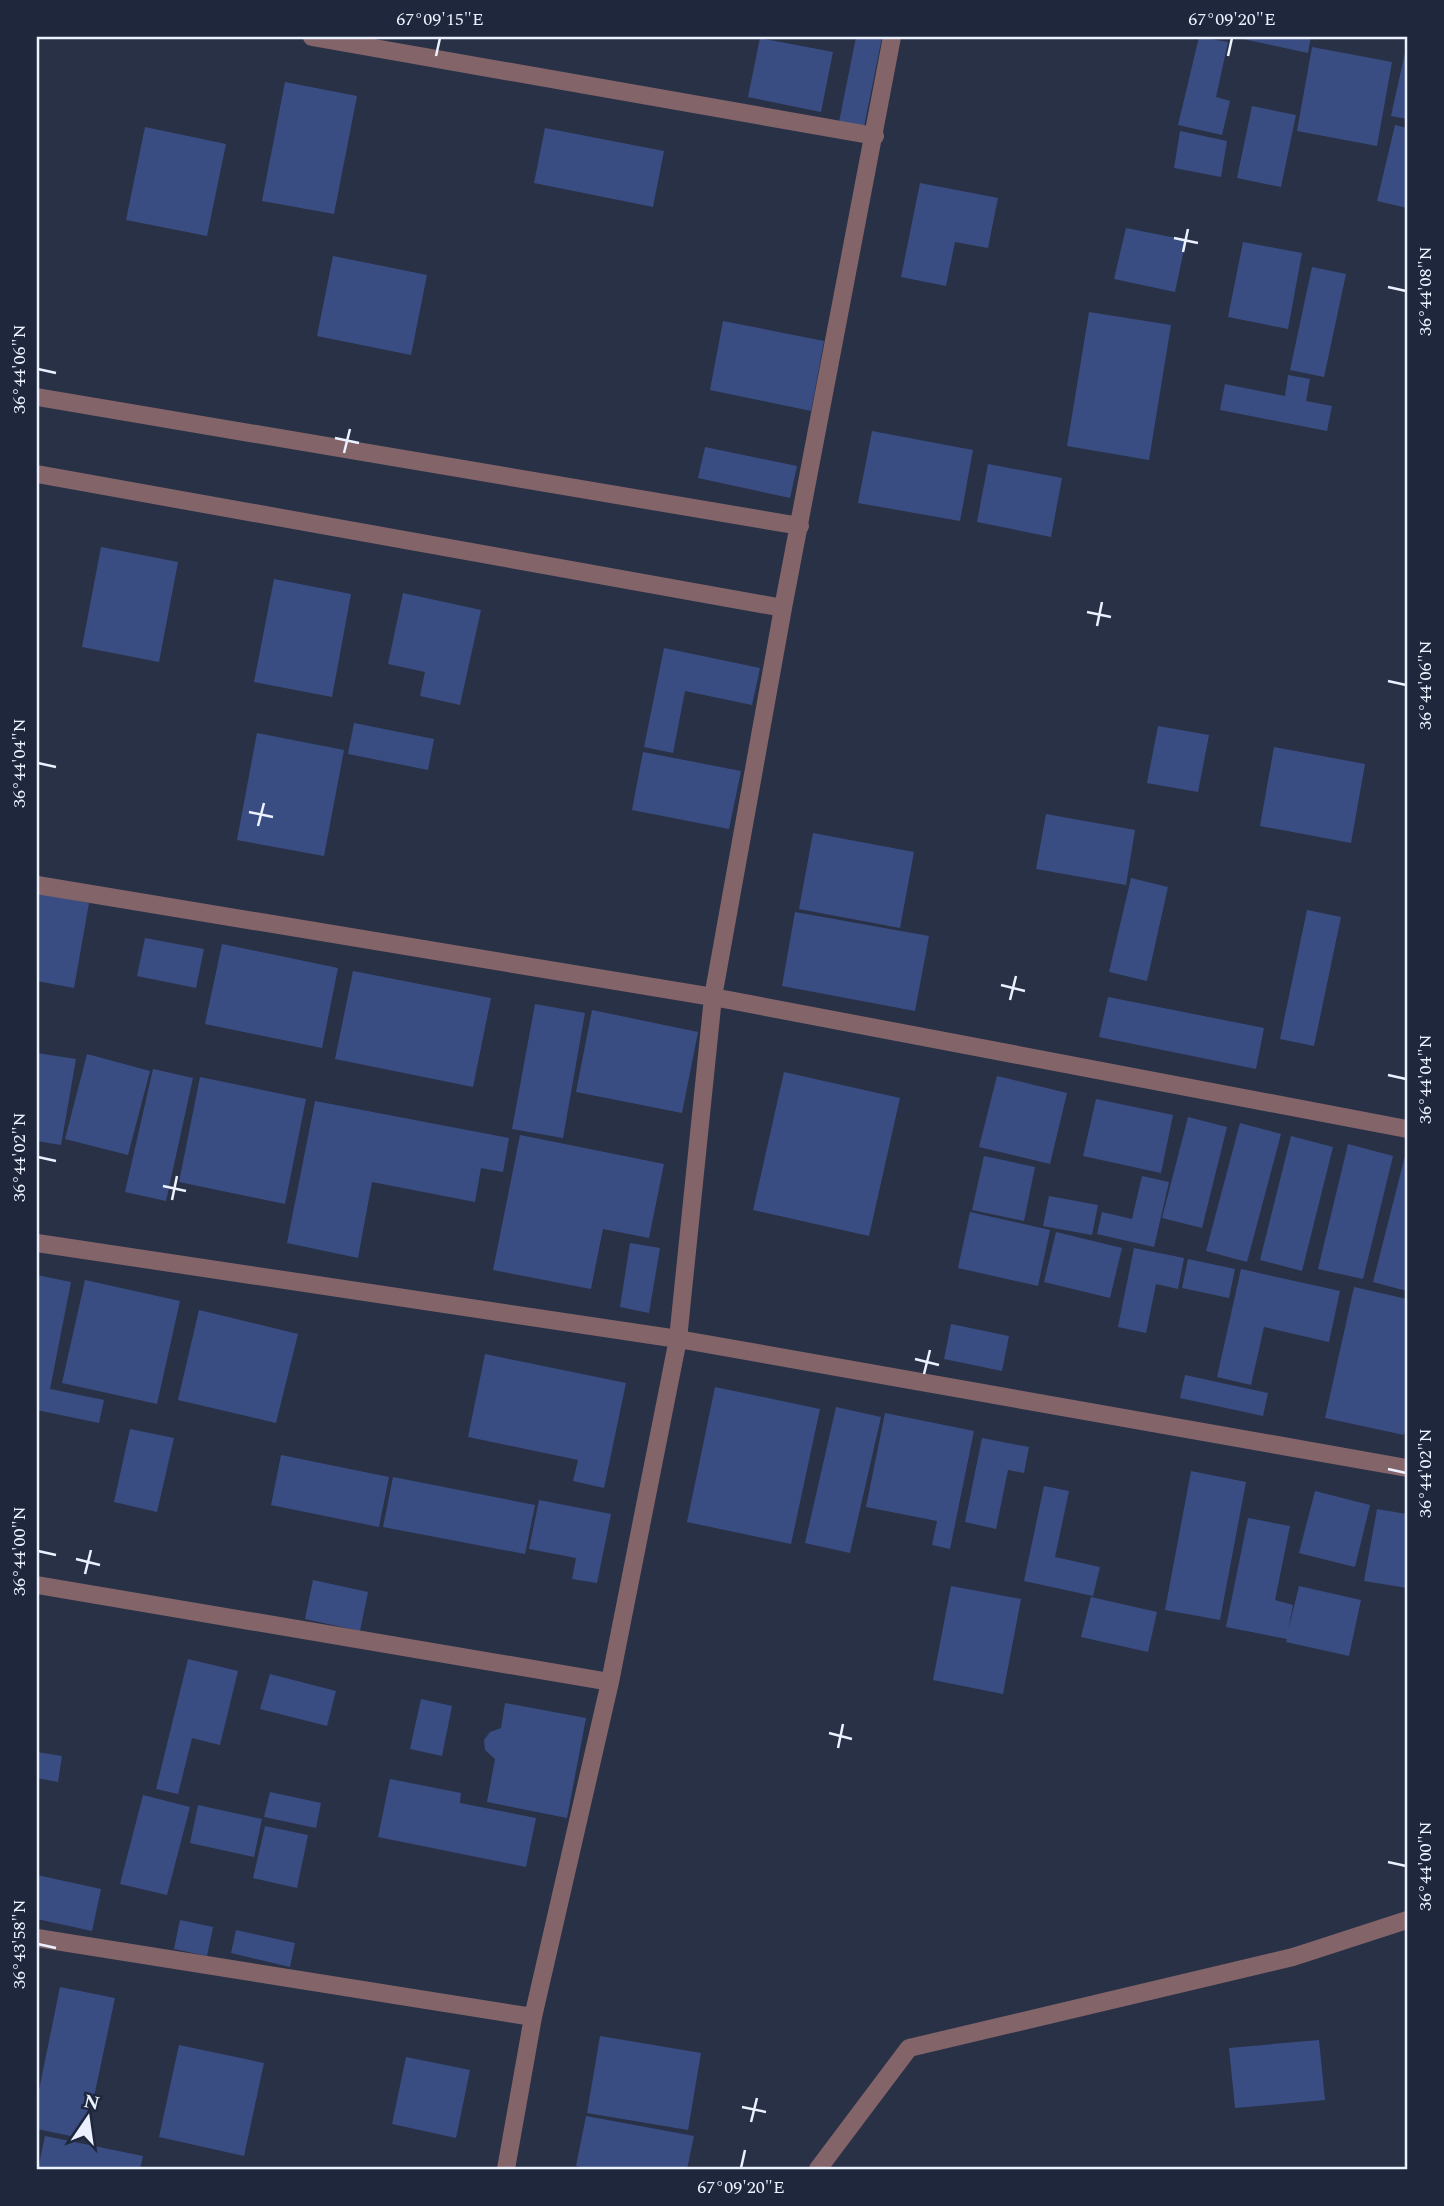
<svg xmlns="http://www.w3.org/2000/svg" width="1444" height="2206" viewBox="0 0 1444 2206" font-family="Spectral,serif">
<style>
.building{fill:#3a4d82}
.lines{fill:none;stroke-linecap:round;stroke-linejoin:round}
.minor{stroke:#836469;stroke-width:18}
.ticks{fill:none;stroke:#ebf1ff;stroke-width:2.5}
.neatline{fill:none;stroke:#ebf1ff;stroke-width:2.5}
.ticks-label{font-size:18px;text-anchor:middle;fill:#ebf1ff}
</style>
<rect width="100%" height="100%" fill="#293147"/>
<path class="building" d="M856,37h26l-18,90 -25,-5z
M1199,37l29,5 -12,55 14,4 -8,34 -44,-10z
M1234,37h77l-3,16z
M760,38l73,14 -12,60 -73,-15z
M1312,47l80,15 -15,84 -80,-15z
M1406,48h1v71l-16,-3z
M285,82l72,14 -23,118 -72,-13z
M1252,106l44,9 -15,72 -44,-9z
M1395,125l12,3v80l-30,-7z
M145,127l81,17 -19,92 -81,-16z
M545,128l119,23 -11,56 -119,-24z
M1180,131l47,10 -6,36 -47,-9z
M920,183l78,15 -10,50 -33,-6 -9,44 -45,-9z
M1126,228l60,12 -11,52 -61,-13z
M1243,242l59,11 -14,76 -60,-12z
M333,256l94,19 -16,80 -94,-19z
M1312,267l34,7 -22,103 -34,-7z
M1089,312l82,13 -22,135 -82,-14z
M723,321l101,20 -13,70 -101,-21z
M1288,375l22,4 -4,22 26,5 -5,25 -107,-21 5,-26 60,12z
M872,431l101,19 -13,71 -102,-18z
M705,447l92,19 -7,32 -92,-20z
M988,464l74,14 -11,59 -74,-15z
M101,547l77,15 -19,100 -77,-15z
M274,579l77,15 -19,103 -78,-15z
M403,593l78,17 -21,95 -40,-9 5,-24 -37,-8z
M664,648l96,20 -8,37 -67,-14 -12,62 -29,-6z
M354,723l80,16 -6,31 -80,-16z
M1158,726l51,9 -11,57 -51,-9z
M257,733l87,17 -20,106 -87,-16z
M1274,747l91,17 -14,79 -91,-17z
M643,752l98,19 -12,58 -97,-19z
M1046,814l89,16 -9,55 -90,-16z
M813,833l101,19 -14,76 -101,-19z
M1131,878l37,9 -21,94 -38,-9z
M37,893l52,10 -15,85 -37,-7z
M1307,910l34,7 -27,129 -34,-7z
M795,912l134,24 -14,75 -133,-25z
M145,938l59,11 -8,39 -59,-12z
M222,944l116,24 -16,80 -117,-24z
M353,971l138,27 -18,89 -138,-28z
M1108,997l156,31 -8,41 -157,-32z
M535,1004l50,9 -22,125 -51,-9z
M592,1010l106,22 -16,81 -106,-21z
M37,1053l39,6 -15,86 -24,-4z
M87,1054l63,17 -22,84 -63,-16z
M153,1069l40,9 -27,123 -41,-9z
M784,1072l116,26 -31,138 -116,-26z
M997,1076l70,17 -17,71 -71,-17z
M200,1077l106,22 -21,105 -106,-22z
M1096,1099l77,16 -12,58 -78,-17z
M315,1101l194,37 -6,34 -22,-4 -6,34 -103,-20 -14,76 -71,-15z
M1188,1117l39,10 -25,101 -40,-10z
M1240,1123l41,11 -34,128 -41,-11z
M520,1135l144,29 -15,74 -46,-9 -12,60 -98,-19z
M1291,1136l42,11 -31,124 -42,-11z
M1348,1144l45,12 -30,123 -45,-10z
M1406,1152h1v139l-34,-9z
M984,1156l51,11 -11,54 -52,-11z
M1142,1176l27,6 -15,65 -57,-13 5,-22 30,7z
M1049,1196l49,9 -6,30 -49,-9z
M970,1212l80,18 -12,56 -80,-18z
M1056,1232l66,16 -12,50 -66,-16z
M630,1243l30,5 -11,65 -29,-6z
M1134,1248l50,10 -6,31 -22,-5 -10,49 -28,-6z
M1188,1259l47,10 -6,29 -47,-10z
M1241,1269l99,22 -11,51 -65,-15 -13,58 -34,-8z
M37,1275l34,7 -21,107 54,11 -5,23 -62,-13z
M85,1280l95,21 -23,103 -95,-21z
M1354,1287l53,12v122l-3,14 -79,-17z
M199,1310l99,24 -22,89 -98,-23z
M951,1324l58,12 -7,35 -58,-12z
M485,1354l141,29 -22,105 -31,-7 5,-21 -110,-23z
M1185,1375l83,18 -5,23 -83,-18z
M715,1387l105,22 -29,135 -104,-22z
M836,1407l45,10 -31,136 -45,-10z
M885,1413l89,18 -24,118 -18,-4 5,-24 -71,-14z
M130,1429l44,9 -17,74 -43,-10z
M982,1438l47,9 -5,26 -16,-3 -12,59 -31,-7z
M281,1455l108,22 -10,50 -108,-22z
M1191,1471l55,11 -26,138 -55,-10z
M393,1477l142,28 -10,49 -142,-27z
M1044,1486l25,5 -14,66 45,10 -7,29 -69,-15z
M1315,1491l55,14 -15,62 -56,-14z
M539,1500l72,14 -14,69 -25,-4 4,-21 -47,-9z
M1377,1509l30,5v74l-43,-7z
M1248,1518l42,8 -15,74 18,5 -5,26 11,-45 62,14 -12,56 -63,-14 1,-3 -61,-12z
M313,1580l55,12 -8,39 -55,-12z
M951,1586l70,13 -18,95 -70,-14z
M1091,1597l66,15 -9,40 -67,-15z
M188,1659l50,12 -18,74 -28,-7 -14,56 -22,-5z
M270,1674l66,17 -9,35 -67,-17z
M421,1699l31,7 -10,50 -32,-7z
M505,1703l81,15 -19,100 -80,-16 8,-43 -10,-9 -1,-10 6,-8 11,-4z
M37,1752l25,4 -4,26 -21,-4z
M390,1779l71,14 -1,10 76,15 -10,49 -148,-30z
M270,1792l51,11 -5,25 -52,-11z
M143,1795l47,12 -23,88 -47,-11z
M198,1805l64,14 -8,38 -64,-14z
M265,1826l43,9 -11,53 -44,-10z
M37,1875l64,14 -9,42 -55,-12z
M180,1920l33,7 -6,29 -33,-7z
M236,1930l59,13 -5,24 -59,-14z
M60,1987l55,11 -30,141 -48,-10v-29z
M600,2036l101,17 -13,77 -101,-17z
M1319,2040l6,60 -90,8 -6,-60z
M179,2045l85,18 -20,93 -85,-19z
M406,2057l64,13 -14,68 -64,-14z
M586,2116l108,20 -7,33h-95l-16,-3z
M45,2136l98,20 -3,13h-102z"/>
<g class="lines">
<path class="minor" d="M312,37l563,99
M37,397l763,129
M37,474l746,134
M37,885l676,112 694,132
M37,1243l641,96 729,129
M37,1585l573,97
M37,1938l496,79
M506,2169l27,-152 77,-335 68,-343 35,-342 70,-389 109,-571
M818,2169l91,-121 384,-91 114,-37"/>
</g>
<path class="ticks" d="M436,56l4,-18M1228,56l4,-18M1174,238l24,5M1183,252l5,-23M1388,287l18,4M38,369l18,4M335,438l24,5M344,453l6,-24M1087,612l24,5M1097,626l5,-24M1388,681l18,4M38,763l18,4M249,812l24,5M258,826l6,-23M1001,985l24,6M1010,1000l6,-24M1388,1075l18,4M38,1157l18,4M163,1186l23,5M172,1200l5,-24M915,1359l24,6M924,1374l6,-24M1388,1469l18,4M38,1551l18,4M76,1559l24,6M85,1574l6,-24M829,1733l23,6M838,1748l5,-24M1388,1862l18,4M38,1944l18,4M742,2107l24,5M751,2122l6,-24M741,2168l4,-18"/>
<rect width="1444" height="2206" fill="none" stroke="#1f273c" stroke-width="77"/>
<g transform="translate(88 2118) rotate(13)" stroke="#1f273c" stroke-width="5" paint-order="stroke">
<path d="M0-5L12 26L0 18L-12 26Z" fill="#ebf1ff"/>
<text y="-10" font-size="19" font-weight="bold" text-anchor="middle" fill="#ebf1ff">N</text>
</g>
<rect x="38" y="38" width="1368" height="2130" class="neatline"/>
<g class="ticks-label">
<text x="440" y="25">67°09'15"E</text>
<text x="1232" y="25">67°09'20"E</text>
<text transform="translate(1425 291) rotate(-90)" y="6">36°44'08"N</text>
<text transform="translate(19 369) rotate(-90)" y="6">36°44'06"N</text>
<text transform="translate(1425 685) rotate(-90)" y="6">36°44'06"N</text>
<text transform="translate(19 763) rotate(-90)" y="6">36°44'04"N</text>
<text transform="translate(1425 1079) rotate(-90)" y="6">36°44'04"N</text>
<text transform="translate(19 1157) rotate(-90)" y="6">36°44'02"N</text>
<text transform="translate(1425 1473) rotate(-90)" y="6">36°44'02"N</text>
<text transform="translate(19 1551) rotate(-90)" y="6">36°44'00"N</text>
<text transform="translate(1425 1866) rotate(-90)" y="6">36°44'00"N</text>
<text transform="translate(19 1944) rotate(-90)" y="6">36°43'58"N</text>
<text x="741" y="2193">67°09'20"E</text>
</g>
</svg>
